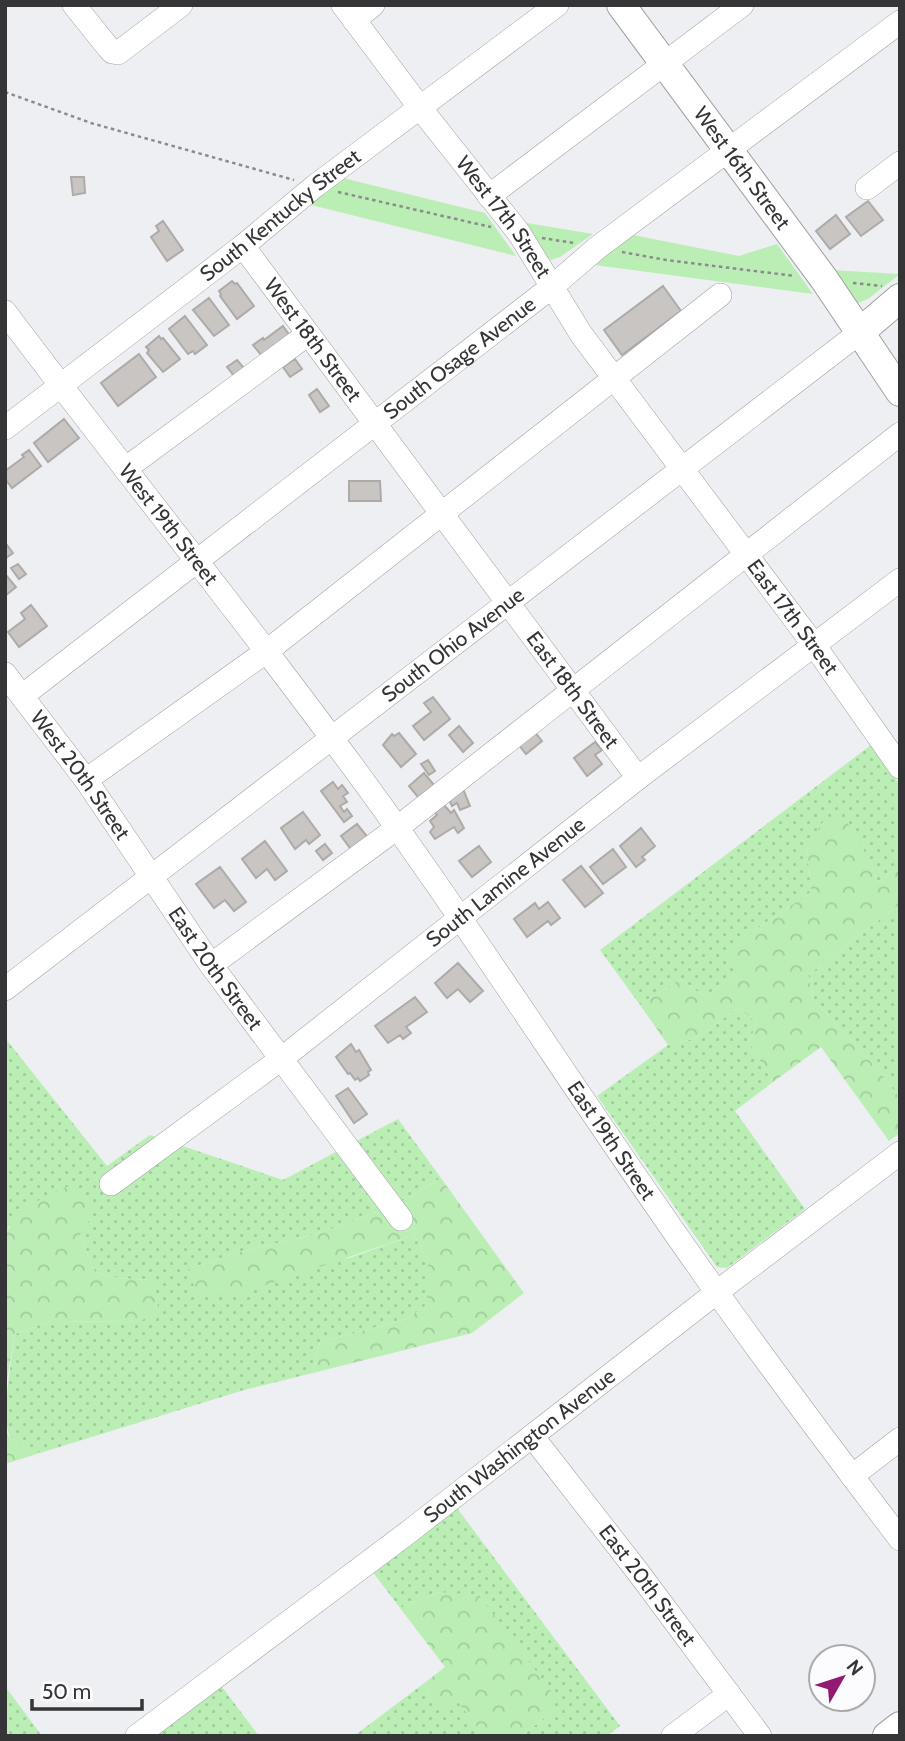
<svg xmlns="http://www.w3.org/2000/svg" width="905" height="1741" viewBox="0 0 905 1741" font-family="Cabin,sans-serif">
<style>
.grass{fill:url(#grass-dots)}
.forest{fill:url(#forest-crowns)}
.park{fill:#bbeeb5}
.building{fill:#c8c5c3;stroke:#adaaa8;stroke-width:2}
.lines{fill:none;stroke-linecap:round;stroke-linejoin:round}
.minor-casing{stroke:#a0a1a4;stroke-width:24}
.major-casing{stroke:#a0a1a4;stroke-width:30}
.path{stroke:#8a8b8d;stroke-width:2.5;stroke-dasharray:3.5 3.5;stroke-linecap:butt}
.minor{stroke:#fff;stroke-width:23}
.major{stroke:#fff;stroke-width:28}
.labels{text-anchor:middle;stroke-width:6;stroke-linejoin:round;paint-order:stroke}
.street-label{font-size:21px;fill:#353537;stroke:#fcfcfe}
</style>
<defs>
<pattern id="grass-dots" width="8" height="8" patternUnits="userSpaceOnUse" patternTransform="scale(1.75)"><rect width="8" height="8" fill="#bbeeb5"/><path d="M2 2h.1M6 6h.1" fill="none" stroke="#a1cd9c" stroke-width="1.8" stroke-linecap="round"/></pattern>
<pattern id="forest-crowns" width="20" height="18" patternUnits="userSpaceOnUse" patternTransform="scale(1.75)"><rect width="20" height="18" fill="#bbeeb5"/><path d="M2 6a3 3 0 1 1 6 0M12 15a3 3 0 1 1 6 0" fill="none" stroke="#a1cd9c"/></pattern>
</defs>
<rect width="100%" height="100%" fill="#eeeff2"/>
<path class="grass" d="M871,745l29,40v82l-22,15 -9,-23 -62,-14 4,47 -56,38 -20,44 -30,23 -25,-18 -40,26 -40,-55z
M900,904v195l-19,-26 -67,-73 -6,-25z
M739,1007l18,16 -8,19 24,40 -38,29 70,98 -78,59 -10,-1 -120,-171 71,-51 29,-7z
M5,1038l102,128 43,-31 133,45 115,-61 43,59 -43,26 -75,28 -83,20 -52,17 161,-11 65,-23 14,25v44l-21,15 -87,23 -7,31 -69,17 -204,63c-8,-4 -22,-8 -29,-15 -11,-13 1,-84 4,-104l35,-13 89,1 12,-42 -33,-2 -23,-6 -15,-37 -71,-9 -4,10z
M451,1500l169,226 -13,10h-85l29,-24 -111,-120 -40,16 -34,-45z
M216,1679l43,57h-116z
M423,1684l14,26 21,-9 26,35h-130z
M5,1686l37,50h-37z"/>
<path class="forest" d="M827,816l20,6 22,37 9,23 22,-15v37l-92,71 6,25 67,73 19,26v34l-11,8 -68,-94 -48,35 -24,-40 8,-19 -18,-16 -42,31 -29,7 -28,-40 40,-26 25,18 30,-23 -6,-18 26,-26 56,-38 -4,-47z
M441,1178l83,115 -52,40 -159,40 7,-31 87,-23 20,-15 1,-44 -14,-25 -184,62 -33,-3 -9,-25 52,-17 83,-20 75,-28z
M74,1184l21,27 -15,24 15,37 23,6 33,2 8,30 -20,12 -89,-1 -35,13 -10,57v-155c12,-28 43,-42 69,-52z
M5,1429l5,9 30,15 -35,11z
M440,1592l39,3 72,96v21l-29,24h-38l-26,-34 -21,8 -14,-26 22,-17 -45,-59z"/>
<path class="park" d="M335,176l150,37 31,43 -213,-53z
M515,221l78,13 -33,23 -9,3 -11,-7z
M628,234l111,22 38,-12 36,50 -226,-30z
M831,270l69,4 -32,25 -10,4 -7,-3z"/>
<path class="building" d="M71,177h13l1,16 -12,2z
M868,201l15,19 -22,16 -15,-19z
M836,215l14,19 -20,15 -14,-18z
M163,221l20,29 -16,11 -16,-24 8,-6 -3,-5z
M232,281l3,3 2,-1 17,23 -17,13 -17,-23 1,-2 -2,-3z
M663,286l18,25 -59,44 -18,-25z
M209,298l20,27 -15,11 -21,-26z
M185,316l22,29 -12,9 -2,-3 -5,3 -19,-25z
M283,326l10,14 -28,20 -12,-15 10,-7 1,2z
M159,336l2,3 2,-1 17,21 -17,13 -16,-19 2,-3 -3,-3z
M139,354l17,23 -38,29 -17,-23z
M295,359l7,10 -12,8 -7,-10z
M237,360l12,14 -10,8 -12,-15z
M317,389l12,17 -9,6 -11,-17z
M64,419l15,19 -31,24 -14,-19z
M29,450l12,16 -29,22 -7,-9v-8l19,-14 -2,-2z
M349,481h31l1,20h-32z
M7,545l6,8 -7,5 -1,-12z
M18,564l8,10 -7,5 -8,-11z
M5,574l11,13 -11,9z
M31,605l16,21 -28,21 -11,-15 17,-13 -4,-6z
M433,697l17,22 -26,21 -11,-14 18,-14 -7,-9z
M459,726l14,17 -10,9 -14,-17z
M534,731l8,10 -16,13 -8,-10z
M399,733l17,21 -15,13 -18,-22 9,-11 2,2z
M595,742l7,8 -7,5 7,9 -15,12 -13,-18z
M428,760l7,11 -6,4 -8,-11z
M424,773l14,17 -15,13 -14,-17z
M333,782l5,7 4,-4 6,8 -5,3 4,6 -7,4 4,6 3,-3 5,7 -8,6 -23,-31z
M463,789l7,17 -10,4 -3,-7 -5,3 -5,-11z
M444,805l7,8 3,-3 10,18 -6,5 -4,-6 -19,12 -5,-7 4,-5 -4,-6 7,-6 -2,-3z
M303,812l17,23 -11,9 -3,-4 -11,9 -14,-21z
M357,824l13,16 -17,12 -12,-16z
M641,828l14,18 -13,11 3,3 -9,7 -16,-21z
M265,841l22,30 -12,9 -8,-11 -11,9 -14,-19z
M325,844l7,9 -9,7 -7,-9z
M479,846l12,16 -19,15 -13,-16z
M613,849l13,18 -23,17 -13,-17z
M581,866l22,27 -18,14 -22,-27z
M220,867l26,35 -12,9 -9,-11 -11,8 -18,-24z
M548,902l12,16 -9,7 -3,-4 -21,16 -13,-18 21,-16 4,6z
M458,963l25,28 -13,11 -12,-13 -11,9 -12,-15z
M415,997l12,15 -21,15 5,6 -8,6 -3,-4 -12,8 -13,-17z
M351,1044l5,8 3,-2 12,20 -3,2 1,3 -9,6 -2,-3 -3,2 -5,-7 -2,1 -12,-17z
M348,1088l19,26 -13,9 -18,-27z"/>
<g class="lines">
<g class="minor-casing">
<g id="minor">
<path d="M74,5l33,41 5,6 6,1 63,-48"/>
<path id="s1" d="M343,5l78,104 98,124 62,101 233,311 86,122"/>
<path d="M354,20l19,-15"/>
<path d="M867,188l33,-25"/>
<path d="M489,196l253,-191"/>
<path id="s2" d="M243,246l395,532"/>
<path id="s3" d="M5,312c130,173 267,340 393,517 109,153 210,312 320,465 59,82 120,164 182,245"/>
<path id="s4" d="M5,428l238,-182 72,-60 242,-181"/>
<path d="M125,469l183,-135"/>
<path id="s5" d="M5,674l81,106 125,185 190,254"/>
<path id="s6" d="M22,696l531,-410 44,-38 303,-226"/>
<path d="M86,780l181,-129 453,-356"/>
<path d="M211,965l186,-137 503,-394"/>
<path id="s7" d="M5,989l854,-656"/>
<path id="s8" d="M111,1184l170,-125 357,-281 262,-198"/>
<path id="s9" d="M532,1436l106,136 122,164"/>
<path d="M852,1476l48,-37"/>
<path id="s10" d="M137,1736l273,-205 307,-239 183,-139"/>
<path d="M673,1736l56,-42"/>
</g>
</g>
<g class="major-casing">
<g id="major">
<path id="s11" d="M621,5l203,274 76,113"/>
<path d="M859,333l41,-35"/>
<path d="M887,1736l13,-10"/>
</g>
</g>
<path class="path" d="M5,92l86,31 203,57
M338,192l153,35
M542,238l32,5
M622,252l44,8 129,16
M853,283l29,3"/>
<use href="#minor" class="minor"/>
<use href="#major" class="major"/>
</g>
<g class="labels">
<g class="street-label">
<text dy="7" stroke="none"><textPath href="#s11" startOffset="203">West 16th Street</textPath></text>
<text dy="7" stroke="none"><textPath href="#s4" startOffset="348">South Kentucky Street</textPath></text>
<text dy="7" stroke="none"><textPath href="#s1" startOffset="266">West 17th Street</textPath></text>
<text dy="7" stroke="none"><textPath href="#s2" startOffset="117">West 18th Street</textPath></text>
<text dy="7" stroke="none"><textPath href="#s6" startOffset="553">South Osage Avenue</textPath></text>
<text dy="7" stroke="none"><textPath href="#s3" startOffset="268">West 19th Street</textPath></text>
<text dy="7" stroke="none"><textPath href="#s1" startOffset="760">East 17th Street</textPath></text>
<text dy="7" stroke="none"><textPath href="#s7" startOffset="565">South Ohio Avenue</textPath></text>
<text dy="7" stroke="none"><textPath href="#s2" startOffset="553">East 18th Street</textPath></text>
<text dy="7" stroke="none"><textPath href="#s5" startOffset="126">West 20th Street</textPath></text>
<text dy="7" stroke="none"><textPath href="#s8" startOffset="497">South Lamine Avenue</textPath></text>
<text dy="7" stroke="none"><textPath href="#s5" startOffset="362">East 20th Street</textPath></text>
<text dy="7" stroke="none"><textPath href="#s3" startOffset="1027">East 19th Street</textPath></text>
<text dy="7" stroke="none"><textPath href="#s10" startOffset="480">South Washington Avenue</textPath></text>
<text dy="7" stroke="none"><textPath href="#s9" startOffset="189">East 20th Street</textPath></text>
</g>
</g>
<rect width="905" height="1741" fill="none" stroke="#353537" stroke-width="14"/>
<g transform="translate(842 1678) rotate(51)"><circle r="33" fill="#fcfcfe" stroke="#acacae" stroke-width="2"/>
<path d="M0-5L12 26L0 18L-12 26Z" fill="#931975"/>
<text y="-10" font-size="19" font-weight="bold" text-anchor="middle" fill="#353537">N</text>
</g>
<path d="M32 1699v10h110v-10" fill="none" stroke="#353537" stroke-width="3.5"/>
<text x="42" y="1699" font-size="21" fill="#353537" stroke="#fcfcfe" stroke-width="5" paint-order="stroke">50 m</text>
</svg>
